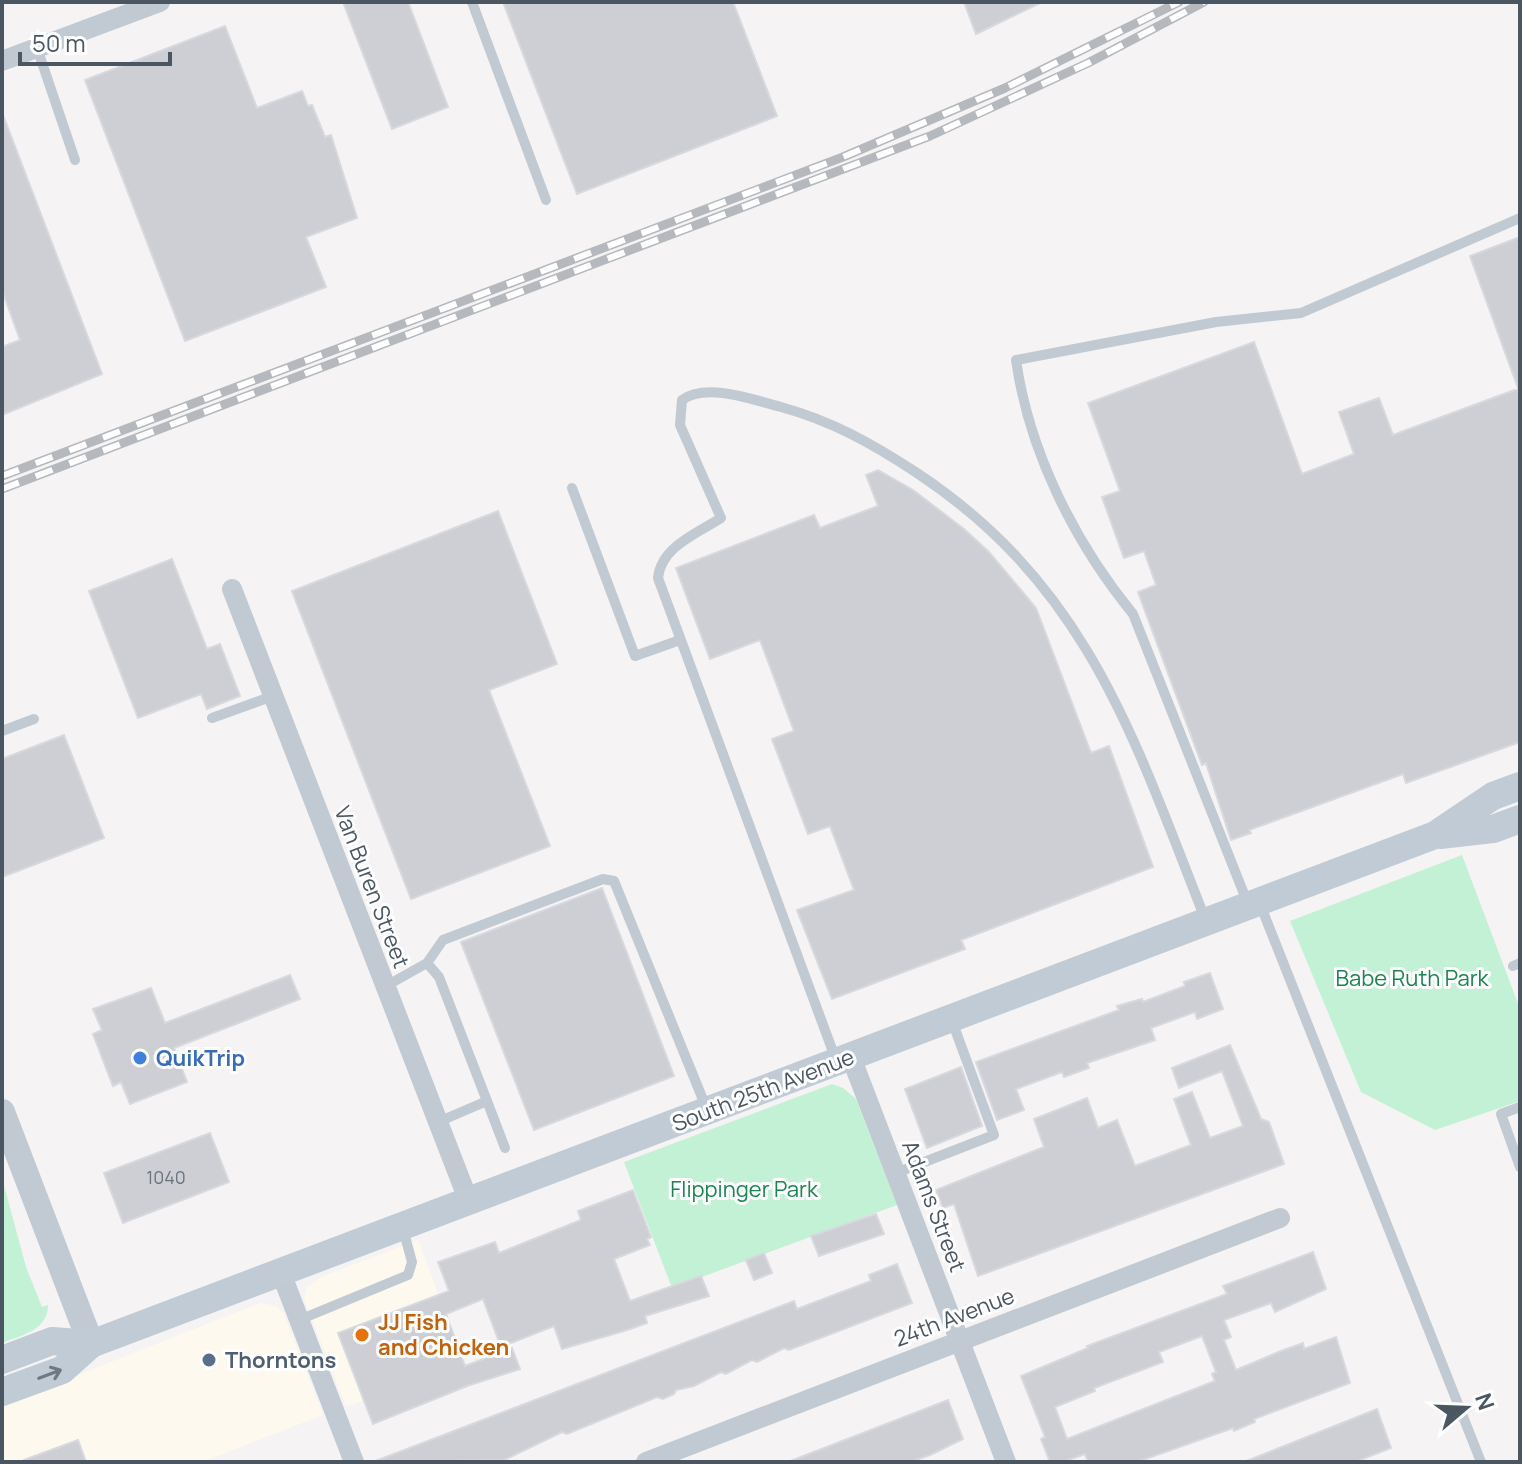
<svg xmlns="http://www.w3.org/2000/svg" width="1522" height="1464" viewBox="0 0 1522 1464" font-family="Manrope,sans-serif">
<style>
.commercial{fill:#fdf9ef}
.green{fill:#c3f1d5}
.building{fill:#cdcfd5;stroke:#d7d9de;stroke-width:2;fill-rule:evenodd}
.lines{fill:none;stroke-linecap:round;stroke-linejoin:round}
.service{stroke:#c1cad2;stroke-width:10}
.minor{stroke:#c1cad2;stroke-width:20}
.tertiary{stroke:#c1cad2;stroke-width:26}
.secondary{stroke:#c1cbd6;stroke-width:28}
.rail-casing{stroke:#b5b8bd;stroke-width:9}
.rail{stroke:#fff;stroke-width:6;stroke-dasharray:18;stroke-linecap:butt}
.oneway{stroke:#6e7984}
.shop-dot{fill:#3f7fe0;stroke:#fff;stroke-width:3}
.food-dot{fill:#e8710a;stroke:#fff;stroke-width:3}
.service-dot{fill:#5c6f8a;stroke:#fff;stroke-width:3}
.labels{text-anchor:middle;stroke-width:6;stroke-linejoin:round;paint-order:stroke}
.number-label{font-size:18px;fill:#6b747e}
.street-label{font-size:22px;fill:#4a5661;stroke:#fff}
.park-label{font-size:22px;fill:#17864f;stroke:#fff}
.shop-label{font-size:22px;font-weight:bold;fill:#366cbe;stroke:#fff;text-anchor:start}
.food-label{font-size:22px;font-weight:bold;fill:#c56008;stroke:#fff;text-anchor:start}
.service-label{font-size:22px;font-weight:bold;fill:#4e5e75;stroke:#fff;text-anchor:start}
</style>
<rect width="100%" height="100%" fill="#f5f3f3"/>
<path class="commercial" d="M418,1240l47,124 -119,43 -42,-108 2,-11 15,-11z
M260,1303l16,3 8,8 39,101 -121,47h-200v-57z"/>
<path class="green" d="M1462,855l58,154v92l-85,29 -74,-38 -71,-171z
M832,1084l11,4 13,11 41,106 -225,83 -48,-126z
M2,1178l24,89 16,40 6,-2c0,25 -26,30 -46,38z"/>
<path class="building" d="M343,2h65l40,105 -56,22z
M503,2h230l44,114 -200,78z
M964,2h78l-66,32z
M225,26l32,82 45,-17 6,15 4,-1 13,32 6,-2 26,83 -51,19 20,50 -141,54 -100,-261z
M3,115l99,259 -100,41v-68l18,-7 -18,-50z
M1520,237v151h-2l-48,-132z
M1254,342l48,132 52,-20 -15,-42 40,-14 14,37 127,-47v354l-114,41 -3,-9 -154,56 2,3 -20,7 -25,-77 -4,2 -64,-173 18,-7 -12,-34 -20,7 -22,-61 18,-6 -32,-88z
M878,470l35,20 51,39 25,23 47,56 55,145 18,-7 44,121 -192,73 4,9 -133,50 -35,-89 57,-20 -24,-64 -22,8 -36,-95 22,-8 -34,-91 -50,19 -34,-91 138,-53 6,13 58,-22 -12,-31z
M498,511l59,153 -68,26 61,156 -139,53 -119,-308z
M172,559l35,90 13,-5 20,52 -33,13 -6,-15 -63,24 -49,-127z
M64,735l40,103 -102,39v-118z
M602,888l72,188 -140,54 -73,-188z
M1210,973l13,36 -26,10 -2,-7 -44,16 4,12 -68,23 2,5 -25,9 -2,-5 -46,17 8,21 -27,10 -21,-58 143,-52 -2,-4 25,-7 1,3 42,-16 -1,-4z
M290,975l10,24 -126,49 13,34 -57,22 -9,-22 -8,4 -20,-52 9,-4 -9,-21 58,-21 14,35z
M1230,1045l31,74 8,3 15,42 -306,112 -24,-72 -11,4 -7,-18 108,-43 -10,-28 53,-21 11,30 19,-8 18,46 56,-21 -17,-46 18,-7 18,46 33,-12 -21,-55 -43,17 -7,-20z
M961,1067l21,59 -55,22 -22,-59z
M210,1133l19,49 -106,41 -19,-50z
M633,1190l18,47 -4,2 3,6 -36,14 16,42 71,-25 8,20 -64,20 2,7 -20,7 -65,19 -8,-23 -53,21 -18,-48 -37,15 19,52 47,-18 8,21 -53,17 -94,38 -35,-91 111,-42 -11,-29 57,-20 4,11 82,-33 -3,-9z
M876,1214l8,20 -65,22 -8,-20z
M1313,1252l13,37 -51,23 -4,-9 -47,17 7,17 -7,3 12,30 45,-19 22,-8 1,6 32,-12 14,46 -96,36 1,3 -21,9 -1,-3 -96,34h-49l-3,-8 -22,8h-13l-9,-23 4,-2 -24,-61 67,-28 -1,-2 140,-52 -4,-8zM1202,1336l14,36 -4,2 3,7 -148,58 -12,-32 40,-16 -1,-3 69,-26 -4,-10z
M764,1253l8,20 -18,7 -8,-20z
M897,1264l15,39 -123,47 -5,-2 -27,14 -5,-2 -26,14 -5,-2 -27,14 -18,4 -2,4 -11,5 -6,-2 -90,37 -5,-2 -58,28 -131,2 421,-161 3,8 74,-28 -2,-6z
M948,1400l15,39 -33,16 -20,7h-122z
M1377,1409l14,39 -36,14h-111z
M78,1440l8,22h-62v-2z"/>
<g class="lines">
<path class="service" d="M472,2l74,198
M37,48l38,112
M572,488l63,168 45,-16
M212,718l61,-22
M2,731l32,-12
M1248,904l-115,-290c-58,-71 -104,-162 -117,-254l200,-38 85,-9 219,-95
M1260,904l221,558
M427,963l16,-23 160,-61 11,2 92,226
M1513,966l7,-3
M386,986l41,-23 12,14 48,124 -49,21
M836,1060l-178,-482c3,-31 38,-44 63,-60l-41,-93 2,-25c24,-18 72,0 99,7 51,14 92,37 136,66 172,114 217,266 289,448
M487,1101l18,47
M1520,1107l-19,7 19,53
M896,1173l98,-38 -42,-114
M299,1320l109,-45 4,-13 -9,-33"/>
<path class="minor" d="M2,61l158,-59
M232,589l237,613
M851,1057l155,405
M281,1273l73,189
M646,1462l634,-244"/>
<path class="tertiary" d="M2,1112l89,232"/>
<path class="secondary" d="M1440,835l53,-6 27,-10
M2,1360l50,-19 39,3
M2,1392l60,-22 29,-26 1344,-509 58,-39 27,-10"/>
<g class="rail-casing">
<path id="rail" d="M2,476l841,-319 162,-69 174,-86
M2,489l928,-353 158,-73 116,-61"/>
</g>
<use href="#rail" class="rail"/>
</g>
<defs><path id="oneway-shaft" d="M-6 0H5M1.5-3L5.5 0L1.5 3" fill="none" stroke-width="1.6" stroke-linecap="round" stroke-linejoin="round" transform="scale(2)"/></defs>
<use class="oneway" href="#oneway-shaft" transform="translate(50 1374) rotate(-21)"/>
<circle class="shop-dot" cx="140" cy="1058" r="8"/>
<circle class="food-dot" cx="362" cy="1335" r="8"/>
<circle class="service-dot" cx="209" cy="1360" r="8"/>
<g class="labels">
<g class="number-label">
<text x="166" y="1184">1040</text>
</g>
<g class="street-label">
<text transform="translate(372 887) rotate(69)" y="8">Van Buren Street</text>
<text transform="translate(763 1090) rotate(-21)" y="8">South 25th Avenue</text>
<text transform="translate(934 1206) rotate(69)" y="8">Adams Street</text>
<text transform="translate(954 1317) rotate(-21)" y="8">24th Avenue</text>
</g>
<g class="park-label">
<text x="1412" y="986">Babe Ruth Park</text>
<text x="744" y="1197">Flippinger Park</text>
</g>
<g class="shop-label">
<text x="156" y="1066">QuikTrip</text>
</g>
<g class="food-label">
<text x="378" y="1330">JJ Fish<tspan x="378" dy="25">and Chicken</tspan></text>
</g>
<g class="service-label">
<text x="225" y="1368">Thorntons</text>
</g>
</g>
<rect width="1522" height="1464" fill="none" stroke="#4a5661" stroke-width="8"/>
<g transform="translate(1466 1408) rotate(71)" stroke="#ffffff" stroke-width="6" paint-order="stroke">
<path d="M0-6L14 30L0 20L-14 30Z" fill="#4a5661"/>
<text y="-12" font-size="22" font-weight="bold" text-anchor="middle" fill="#4a5661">N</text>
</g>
<path d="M20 52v12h150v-12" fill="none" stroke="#4a5661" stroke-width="4"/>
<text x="32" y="52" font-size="24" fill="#4a5661" stroke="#ffffff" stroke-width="6" paint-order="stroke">50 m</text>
</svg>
